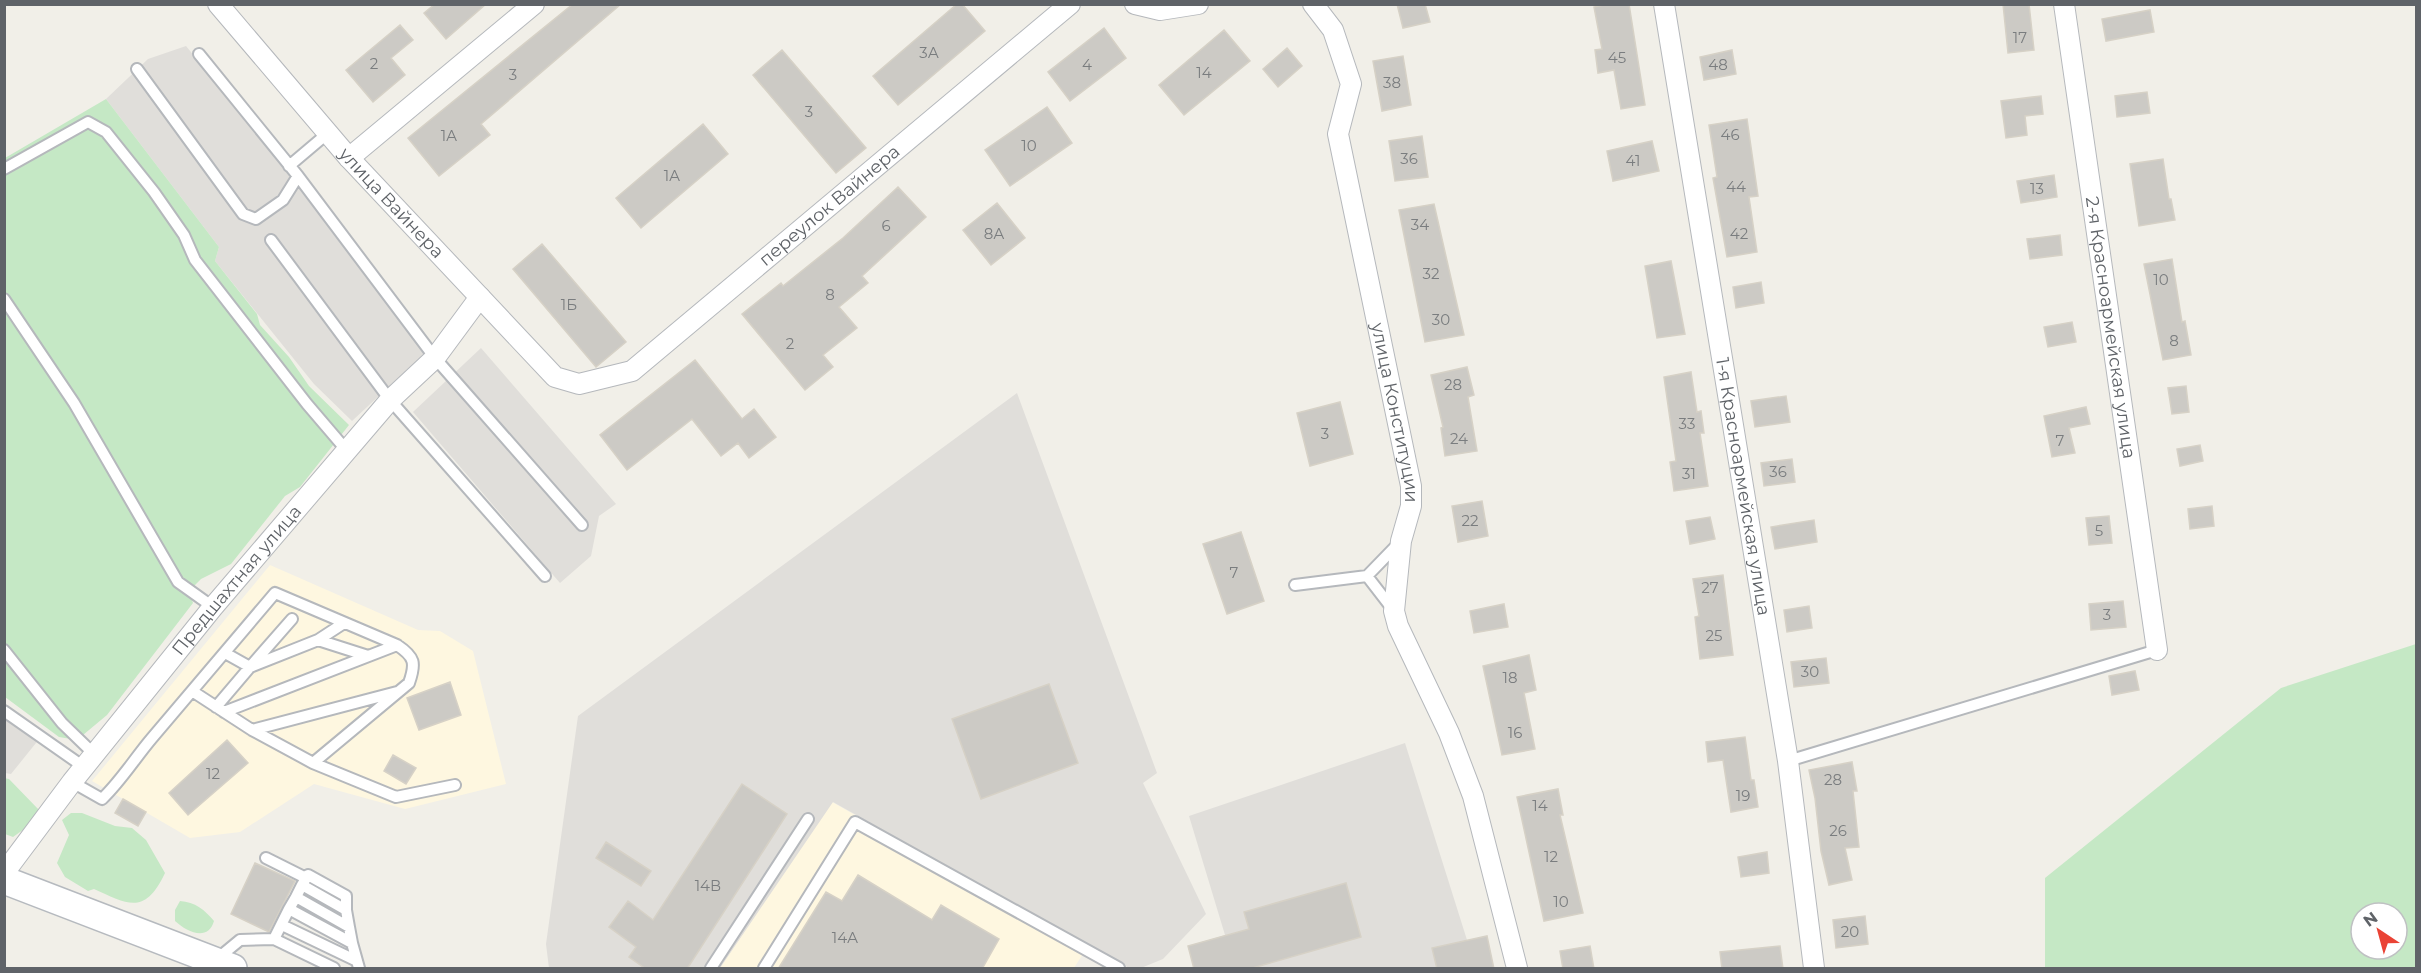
<svg xmlns="http://www.w3.org/2000/svg" width="2421" height="973" viewBox="0 0 2421 973" font-family="Montserrat,sans-serif">
<style>
.commercial{fill:#fef7e0}
.industrial{fill:#e0deda}
.green{fill:#c5e8c5;fill-rule:evenodd}
.building{fill:#cccac5;stroke:#d6d1c6;stroke-width:1.5}
.lines{fill:none;stroke-linecap:round;stroke-linejoin:round}
.lane-casing{stroke:#b5b8bc;stroke-width:14}
.street-casing{stroke:#b5b8bc;stroke-width:22}
.secondary-casing{stroke:#b6babf;stroke-width:30}
.lane{stroke:#fff;stroke-width:10}
.street{stroke:#fff;stroke-width:20}
.secondary{stroke:#fff;stroke-width:27}
.labels{text-anchor:middle;stroke-width:5;stroke-linejoin:round;paint-order:stroke}
.number-label{font-size:15px;fill:#7a7d7f}
.street-label{font-size:18px;fill:#5f6368;stroke:#fff}
</style>
<rect width="100%" height="100%" fill="#f1efe8"/>
<path class="commercial" d="M270,565l148,65 22,1 33,20 33,133 -101,25 -91,-25 -74,48 -50,6 -98,-57z
M832,802l256,144 -14,22h-354z"/>
<path class="industrial" d="M186,46l120,146 120,160 -74,69 -38,-37 -99,-123 4,-14 -113,-148 42,-40z
M481,348l135,156 -17,12 -8,40 -31,27 -147,-171z
M1017,393l140,380 -14,10 63,131 -43,45 -22,9h-12l-296,-166 -113,166h-171l-3,-24 32,-228z
M4,715l36,23 -29,36 -6,-1z
M1405,743l62,197 20,-4 7,32h-300l-6,-22 37,-11 -36,-119z"/>
<path class="green" d="M106,99l113,148 -4,14 42,53 3,11 29,32 20,29 40,39 -49,62 -15,9 -54,68 -30,15 -12,12 4,12 -86,112 -30,25 -18,-3 -54,-40v-539z
M2416,644v324h-371v-90l236,-190zM2361,913h36v36h-36z
M4,778l5,1 30,31 -12,17 -14,10 -8,-3z
M71,813h11l33,13 17,2 14,12 19,33c-20,42 -36,32 -71,16l-6,2 -23,-14 -8,-14 12,-28 -7,-15z
M180,901c15,1 25,9 34,20 -6,21 -27,11 -39,0v-11z"/>
<path class="building" d="M435,4h51l-40,35 -22,-26z
M573,4h48l-140,120 9,11 -51,41 -31,-38z
M957,4h5l23,27 -87,74 -25,-29z
M1397,4h28l5,18 -27,6z
M1608,4h21l16,101 -24,4 -7,-39 -16,3 -3,-23 7,-1 -8,-42z
M2003,4h26l5,46 -26,3z
M2150,10l4,22 -48,9 -4,-22z
M400,25l13,15 -22,18 14,17 -32,27 -27,-32z
M1104,28l22,30 -56,43 -22,-29z
M1224,30l26,31 -66,54 -25,-30z
M1287,48l15,18 -24,21 -15,-18z
M782,50l84,98 -30,25 -83,-98z
M1732,50l4,24 -32,6 -4,-23z
M1403,56l8,49 -29,6 -9,-50z
M2147,92l3,21 -33,4 -2,-21z
M2041,96l2,18 -18,2 2,19 -21,3 -5,-37z
M1047,107l25,36 -62,43 -25,-36z
M1747,119l11,77 -9,1 8,55 -30,5 -14,-79 4,-1 -8,-52z
M703,124l25,30 -87,74 -25,-30z
M1422,136l6,41 -33,4 -6,-40z
M1652,141l7,30 -46,10 -6,-30z
M2163,159l6,40h2l4,21 -36,6 -9,-62z
M2054,175l3,22 -36,6 -4,-22z
M898,187l28,30 -64,59 6,7 -29,24 18,21 -34,27 10,12 -28,23 -63,-76 39,-31 2,3 60,-48z
M997,203l28,35 -34,27 -28,-35z
M1434,204l30,131 -39,7 -26,-132z
M2060,235l2,20 -32,4 -3,-20z
M542,244l84,98 -30,25 -83,-98z
M2172,259l10,63 3,-1 6,34 -28,5 -19,-96z
M1671,261l14,73 -28,4 -12,-72z
M1761,282l3,21 -28,5 -3,-21z
M2072,322l4,20 -28,5 -4,-20z
M695,360l47,59 12,-10 22,28 -27,21 -11,-15 -17,13 -29,-37 -65,51 -27,-35z
M1467,367l7,28 -6,2 9,54 -32,5 -4,-28 2,-1 -12,-52z
M1691,372l6,40 4,-1 3,22h-4l8,53 -34,5 -4,-29 6,-1 -12,-84z
M2186,386l3,26 -17,2 -4,-26z
M1786,396l4,26 -35,5 -4,-26z
M1340,402l13,52 -43,12 -13,-53z
M2086,407l4,17 -21,4 6,25 -23,4 -8,-41z
M2200,445l3,16 -23,5 -3,-17z
M1792,459l3,23 -31,4 -3,-23z
M1482,501l6,35 -30,6 -6,-36z
M2212,506l2,20 -24,3 -2,-20z
M2109,516l3,27 -23,2 -3,-27z
M1710,517l5,22 -25,5 -4,-23z
M1814,520l3,22 -42,7 -4,-22z
M1241,532l23,69 -37,13 -24,-70z
M1723,575l10,80 -33,4 -5,-42 4,-1 -6,-37z
M2123,601l3,26 -35,3 -2,-26z
M1504,604l4,23 -34,6 -4,-22z
M1809,606l3,22 -25,4 -3,-22z
M1529,655l7,35 -12,3 11,56 -33,6 -19,-89z
M1826,658l3,25 -35,4 -3,-25z
M2135,671l4,19 -27,5 -3,-19z
M450,682l11,33 -42,15 -12,-32z
M1049,684l29,79 -97,36 -29,-80z
M1745,737l6,43h3l4,27 -27,5 -8,-52 -15,2 -2,-20z
M227,740l21,23 -60,52 -19,-22z
M393,755l23,13 -10,16 -22,-13z
M1852,762l5,29h-4l6,56 -14,1 7,32 -23,5 -8,-34 -6,-53 -6,-28z
M742,784l45,30 -100,155h-41l-17,-12 7,-10 -27,-20 19,-26 25,19z
M1558,789l5,26h-3l23,98 -39,8 -27,-124z
M123,799l23,13 -8,14 -23,-13z
M606,842l45,29 -10,15 -45,-28z
M1767,852l2,21 -28,4 -3,-20z
M255,863l40,18 -26,51 -38,-18z
M858,875l74,45 9,-15 58,34 -17,30h-204l48,-77 16,9z
M1346,883l15,54 -112,32h-55l-6,-23 61,-17 -5,-17z
M1865,916l3,28 -32,4 -3,-28z
M1487,936l7,33h-57l-5,-21z
M1590,946l4,23h-31l-3,-18z
M1780,946l3,23h-61l-2,-17z"/>
<g class="lines">
<g class="lane-casing">
<path id="lane" d="M199,54l99,122 137,182 147,167
M137,69l106,145 13,5 27,-19 15,-24
M289,166l39,-33
M4,169l84,-47 18,10 48,60 30,43 11,25 112,144 41,48
M271,240l119,160 155,176
M4,299l70,104 104,179 35,25
M1367,576l27,35
M1295,585l72,-9 32,-33
M318,640l26,-17
M4,650l58,73 32,31
M225,653l25,14 42,-48
M216,707l34,-40 68,-27 50,16
M4,711l80,56
M224,712l173,-67
M252,730l145,-38
M1788,761l369,-111
M313,763l83,34 59,-12
M72,782l30,17c19,-18 33,-41 50,-61 41,-48 82,-96 123,-145l122,52c18,12 19,18 12,38l-96,80 -61,-33 -60,-39
M266,858l40,20
M302,885l6,-10 38,21v14
M296,897l6,-12 44,25 3,17
M289,909l7,-12 53,30 3,16
M282,925l75,36
M274,939l60,29
M217,959l23,-19 34,-1 15,-30 63,34 7,25
M711,968l97,-149
M764,968l91,-146 264,146"/>
</g>
<g class="street-casing">
<g id="street">
<path id="s1" d="M218,4l131,154 206,219 24,7 53,-13 438,-367"/>
<path d="M1135,4l25,6 38,-6"/>
<path id="s2" d="M1313,4l20,26 18,54 -13,50 73,352v20l-10,35 -7,70 4,15 51,107 24,63 44,172"/>
<path id="s3" d="M1664,4l124,757 26,207"/>
<path id="s4" d="M2064,4l93,646"/>
<path d="M349,158l185,-154"/>
<path id="s5" d="M4,873l68,-91 141,-175 177,-207 45,-42 45,-61"/>
</g>
</g>
<g class="secondary-casing">
<path id="secondary" d="M4,880l229,88"/>
</g>
<use href="#lane" class="lane"/>
<use href="#street" class="street"/>
<use href="#secondary" class="secondary"/>
</g>
<g class="labels">
<g class="number-label">
<text x="2020" y="43">17</text>
<text x="929" y="58">3А</text>
<text x="1617" y="63">45</text>
<text x="374" y="69">2</text>
<text x="1087" y="70">4</text>
<text x="1718" y="70">48</text>
<text x="1204" y="78">14</text>
<text x="513" y="80">3</text>
<text x="1392" y="88">38</text>
<text x="809" y="117">3</text>
<text x="1730" y="140">46</text>
<text x="449" y="141">1А</text>
<text x="1029" y="151">10</text>
<text x="1409" y="164">36</text>
<text x="1633" y="166">41</text>
<text x="672" y="181">1А</text>
<text x="1736" y="192">44</text>
<text x="2037" y="194">13</text>
<text x="1420" y="230">34</text>
<text x="886" y="231">6</text>
<text x="994" y="239">8А</text>
<text x="1739" y="239">42</text>
<text x="1431" y="279">32</text>
<text x="2161" y="285">10</text>
<text x="830" y="300">8</text>
<text x="569" y="310">1Б</text>
<text x="1441" y="325">30</text>
<text x="2174" y="346">8</text>
<text x="790" y="349">2</text>
<text x="1453" y="390">28</text>
<text x="1687" y="429">33</text>
<text x="1325" y="439">3</text>
<text x="1459" y="444">24</text>
<text x="2060" y="446">7</text>
<text x="1778" y="477">36</text>
<text x="1689" y="479">31</text>
<text x="1470" y="526">22</text>
<text x="2099" y="536">5</text>
<text x="1234" y="578">7</text>
<text x="1710" y="593">27</text>
<text x="2107" y="620">3</text>
<text x="1714" y="641">25</text>
<text x="1810" y="677">30</text>
<text x="1510" y="683">18</text>
<text x="1515" y="738">16</text>
<text x="213" y="779">12</text>
<text x="1833" y="785">28</text>
<text x="1743" y="801">19</text>
<text x="1540" y="811">14</text>
<text x="1838" y="836">26</text>
<text x="1551" y="862">12</text>
<text x="708" y="891">14В</text>
<text x="1561" y="907">10</text>
<text x="1850" y="937">20</text>
<text x="845" y="943">14А</text>
</g>
<g class="street-label">
<text dy="6" stroke="none"><textPath href="#s1" startOffset="264">улица Вайнера</textPath></text>
<text dy="6" stroke="none"><textPath href="#s1" startOffset="840">переулок Вайнера</textPath></text>
<text dy="6" stroke="none"><textPath href="#s4" startOffset="327">2-я Красноармейская улица</textPath></text>
<text dy="6" stroke="none"><textPath href="#s2" startOffset="426">улица Конституции</textPath></text>
<text dy="6" stroke="none"><textPath href="#s3" startOffset="489">1-я Красноармейская улица</textPath></text>
<text dy="6" stroke="none"><textPath href="#s5" startOffset="374">Предшахтная улица</textPath></text>
</g>
</g>
<rect width="2421" height="973" fill="none" stroke="#5f6368" stroke-width="12"/>
<g transform="translate(2379 931) rotate(324)"><circle r="28" fill="#ffffff" stroke="#bfc1c3" stroke-width="1.5"/>
<path d="M0-4.5L10 22L0 15L-10 22Z" fill="#ea4335"/>
<text y="-9" font-size="16" font-weight="bold" text-anchor="middle" fill="#5f6368">N</text>
</g>
</svg>
